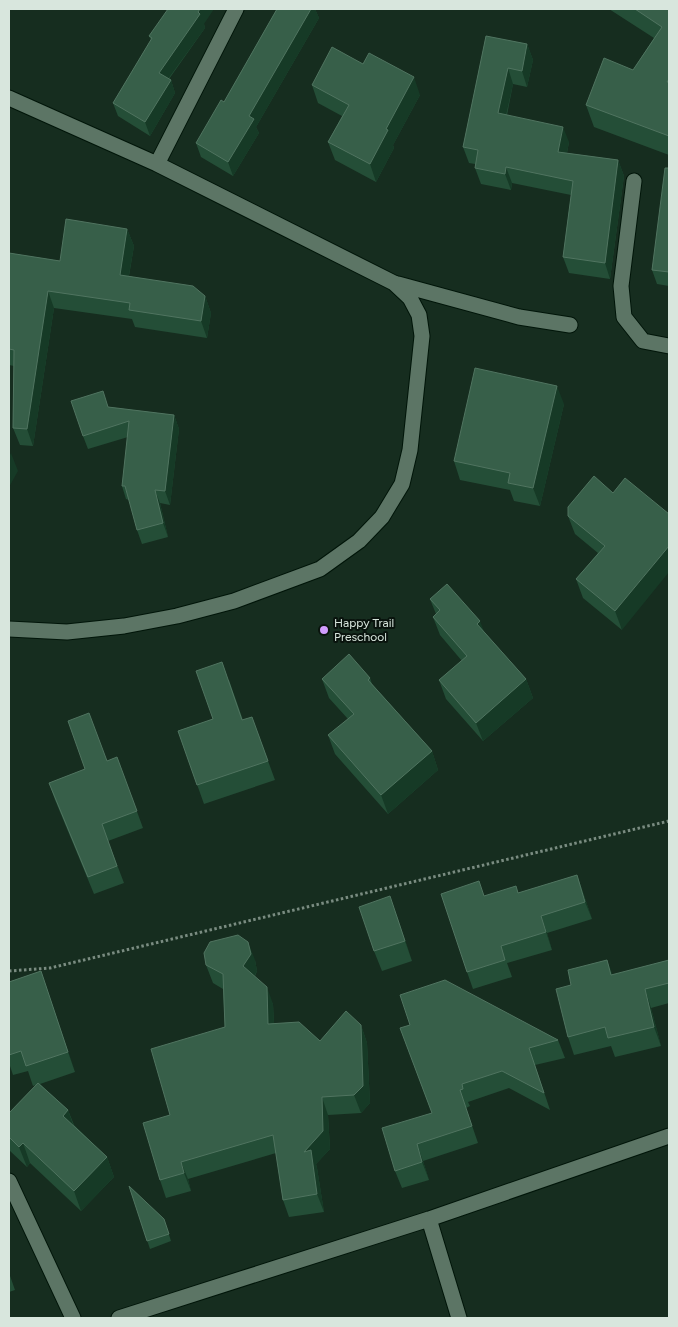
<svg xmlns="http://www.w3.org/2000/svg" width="678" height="1327" viewBox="0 0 678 1327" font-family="Figtree,sans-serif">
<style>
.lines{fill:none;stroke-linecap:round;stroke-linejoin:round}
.minor-casing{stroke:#011509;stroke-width:17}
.path{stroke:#7a8c81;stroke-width:3;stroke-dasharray:2.5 2.5;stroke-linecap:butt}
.minor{stroke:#5c7565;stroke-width:15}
.wall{fill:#244e37}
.shaded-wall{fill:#163a26}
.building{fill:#375f49;stroke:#507460}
.poi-dot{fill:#d19dfe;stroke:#09130d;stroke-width:2}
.labels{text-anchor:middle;stroke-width:4;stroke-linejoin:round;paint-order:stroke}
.poi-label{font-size:12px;fill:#d8e6dd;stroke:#09130d;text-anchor:start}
</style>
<rect width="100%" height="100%" fill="#162d1f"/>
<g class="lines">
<g class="minor-casing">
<path id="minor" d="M9,98l148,66 237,119 16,15 9,17 3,21 -12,114 -8,34 -20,33 -23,24 -39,28 -86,32 -57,15 -53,10 -57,6 -58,-3
M157,164l79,-155
M634,181l-13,105 3,31 19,24 26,5
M398,284l121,33 51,8
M9,1181l64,137
M429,1219l30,99
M119,1318l310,-99 240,-83"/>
</g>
<path class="path" d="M9,971l41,-3 619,-147"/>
<use href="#minor" class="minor"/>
</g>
<path class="wall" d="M277,9h38l4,9 -63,109 3,6 -26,43 -32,-19 -5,-14 28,-41z
M609,9h60v146l-75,-28 -8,-22 47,-35 21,-32z
M204,24l1,4 -36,51 2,1 4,13 -25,43 -32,-20 -5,-13 38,-63 -2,-4z
M486,36l41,8 6,16 -6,27 -14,-3 -6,31 62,27 -2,11 51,7 6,16 -14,103 -41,-6 -6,-16 8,-62 -59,-12 -1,7 -30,-6 -6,-16v-4l-6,-1 -6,-16z
M312,85l108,10 -27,50 1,3 -18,34 -41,-22 -7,-18 14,-26 -24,-13z
M669,168v118l-12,-2 -5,-14z
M127,229l7,17 -5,30 76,20 6,17 -4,25 -72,-11 -3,-8 -78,-11 -21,138 -13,-1 -7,-17 1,-62 -5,-1v-112l51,8z
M564,404l-24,102 -26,-5 -4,-11 -50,-10 -6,-19z
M109,407l65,8 5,14 -9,76 -10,-2 8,34 -26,7 -5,-14 -8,-30 -3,-1 -4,-13 6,-49 -40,12 -5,-13z
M594,476l28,154 -39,-32 -7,-19 22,-26 -23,-19 -7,-18z
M430,599l54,33 42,47 7,19 -50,43 -37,-42 -7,-19 23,-19 -22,-26 -7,-18 3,-3z
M370,678l2,6 60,67 6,19 -50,44 -53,-60 -7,-19 20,-16 -19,-21 -7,-19z
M229,680l14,40 9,-3 23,63 -71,24 -26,-73 35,-12z
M117,757l26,71 -35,13 16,42 -30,11 -39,-94 -6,-17z
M577,875l15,44 -45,14 5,17 -45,13 5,14 -39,12 -6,-17 17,-76 32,-10 2,7z
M397,916l15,45 -30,10 -8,-20z
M255,960l2,11 -2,5 18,28 1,20 46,17 41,-16 6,18 3,60 -9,10 -33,2 2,34 -14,15 1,4 7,44 -35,5 -6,-17 -7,-47 -88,26 3,12 -25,7 -6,-18 10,-65 55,-88 -2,-38 -10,-6 -7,-18z
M607,960l5,15 57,-15v43l-18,5 10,38 -46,11 -4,-11 -37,9 -6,-18 3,-52z
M41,971l34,101 -35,12 28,26 6,15 33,32 7,20 -33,34 -51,-48 -3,4 -18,-17v-37l27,-28 -3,1 -5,-15 -15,4 -4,-12v-81z
M400,1028l158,12 7,18 -30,7 15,45 -41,-22 -41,14 2,4 -4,2 12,35 -55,18 6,19 -27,8 -7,-17 37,-58z
M129,1186l35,33 7,22 -21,8z
M9,1273l6,17 -6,2z"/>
<path class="shaded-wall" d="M200,9h14l-10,15 1,4 -42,58 -4,-13z
M311,9h4l4,9 -63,109 3,6 -26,43 -5,-14 21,-46z
M527,44l6,16 -6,27 -5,-16z
M508,68l5,16 -10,45 -5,-16z
M414,77l6,18 -27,50 1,3 -18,34 -6,-18 16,-35z
M171,80l4,13 -25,43 -5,-14z
M563,127l6,15 -5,26 -6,-16z
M618,160l6,16 -14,103 -5,-16z
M506,167l6,16 -1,7 -6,-16z
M127,229l7,17 -8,46 -6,-17z
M48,291l6,17 -21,138 -6,-17z
M205,296l6,17 -4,25 -6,-17z
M557,386l7,18 -24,102 -7,-18z
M174,415l5,14 -9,76 -5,-14z
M11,453l7,18 -9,16v-30z
M155,490l5,13 8,34 -5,-14z
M669,546v26l-47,58 -7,-19z
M480,621l7,18 -10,-15z
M526,679l7,19 -50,43 -7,-18z
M432,751l6,19 -50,44 -7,-19z
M577,875l6,17 9,27 -7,-17z
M390,896l7,20 15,45 -7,-20z
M541,916l6,17 5,17 -6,-18z
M248,942l7,18 2,11 -7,13 -7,-18z
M607,960l7,18 -3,-3z
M41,971l7,20 27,81 -7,-20z
M267,987l6,17 2,38 -7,-18z
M645,989l6,19 10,38 -7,-19z
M361,1025l6,18 3,60 -9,10 -7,-18z
M322,1097l6,18 2,34 -14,15 1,4 7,44 -7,-18 -13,-42z
M68,1110l7,20 -12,-14z
M23,1143l7,20 -3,4 -8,-20z
M417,1144l6,17 6,19 -7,-18z
M107,1157l7,20 -33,34 -7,-20z
M181,1162l7,17 3,12 -7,-18z"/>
<path class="building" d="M168,9h32l-2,3 2,2 -41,59 12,7 -26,42 -32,-19 39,-65 -3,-2z
M277,9h34l-62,107 5,3 -26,43 -32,-19 25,-43 3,2z
M635,9h34v70l-2,3h2v54l-83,-31 18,-47 29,12 29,-43z
M486,36l41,8 -5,27 -14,-3 -10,45 65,14 -5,25 60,8 -13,103 -42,-6 10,-76 -67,-14 -1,7 -30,-6 3,-18 -15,-3z
M332,47l31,17 6,-11 45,24 -28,52 2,1 -18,34 -42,-22 21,-37 -37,-20z
M665,168h4v104l-17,-2z
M66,219l61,10 -7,46 73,11 12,10 -4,25 -72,-11 1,-7 -82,-12 -21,138 -14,-1 1,-78 -5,-1v-96l51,8z
M475,368l82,18 -24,102 -25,-5 2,-10 -56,-12z
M103,391l5,16 66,8 -9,76 -10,-1 8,33 -26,7 -12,-44h-3l7,-65 -46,15 -12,-35z
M594,476l19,17 12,-15 44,36v32l-54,65 -39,-32 29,-33 -37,-30v-9z
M447,584l33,37 -3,3 49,55 -50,44 -37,-43 28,-24 -34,-39 7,-7 -10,-11z
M349,654l21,24 -2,2 64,71 -51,44 -53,-60 26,-21 -32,-35z
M222,662l20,58 10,-3 16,44 -71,24 -19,-54 35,-12 -17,-48z
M89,713l18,48 10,-4 20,54 -35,13 15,42 -29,11 -39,-94 36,-14 -17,-48z
M577,875l8,27 -44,14 5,16 -45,14 4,14 -38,12 -26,-78 38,-13 5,15 32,-10 2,7z
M390,896l15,45 -31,10 -15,-44z
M238,935l10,7 3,12 -8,12 24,21 1,37 31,-2 21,19 26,-30 15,14 2,61 -9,9 -32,2 1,34 -19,21 7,-2 6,44 -34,6 -10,-65 -92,27 3,11 -24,7 -17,-57 27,-8 -19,-66 74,-22 -2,-53 -17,-9 -2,-12 6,-11z
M607,960l4,15 58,-15v23l-24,6 9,38 -46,11 -3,-11 -37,10 -12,-48 15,-4 -3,-15z
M41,971l27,81 -42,14 -5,-15 -12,4v-73z
M445,980l113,60 -29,8 15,45 -42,-22 -40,13 1,5 -3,1 12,36 -55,18 5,18 -27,9 -13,-43 50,-15 -32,-85 10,-3 -10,-30z
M38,1083l30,27 -5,6 44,41 -33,34 -51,-48 -4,4 -10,-10v-24z
M129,1186l35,33 5,15 -22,7z"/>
<circle class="poi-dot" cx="324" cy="630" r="5"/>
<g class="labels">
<g class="poi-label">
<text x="334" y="627">Happy Trail<tspan x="334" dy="14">Preschool</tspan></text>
</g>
</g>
<rect width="678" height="1327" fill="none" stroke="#d8e6dd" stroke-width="20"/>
</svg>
